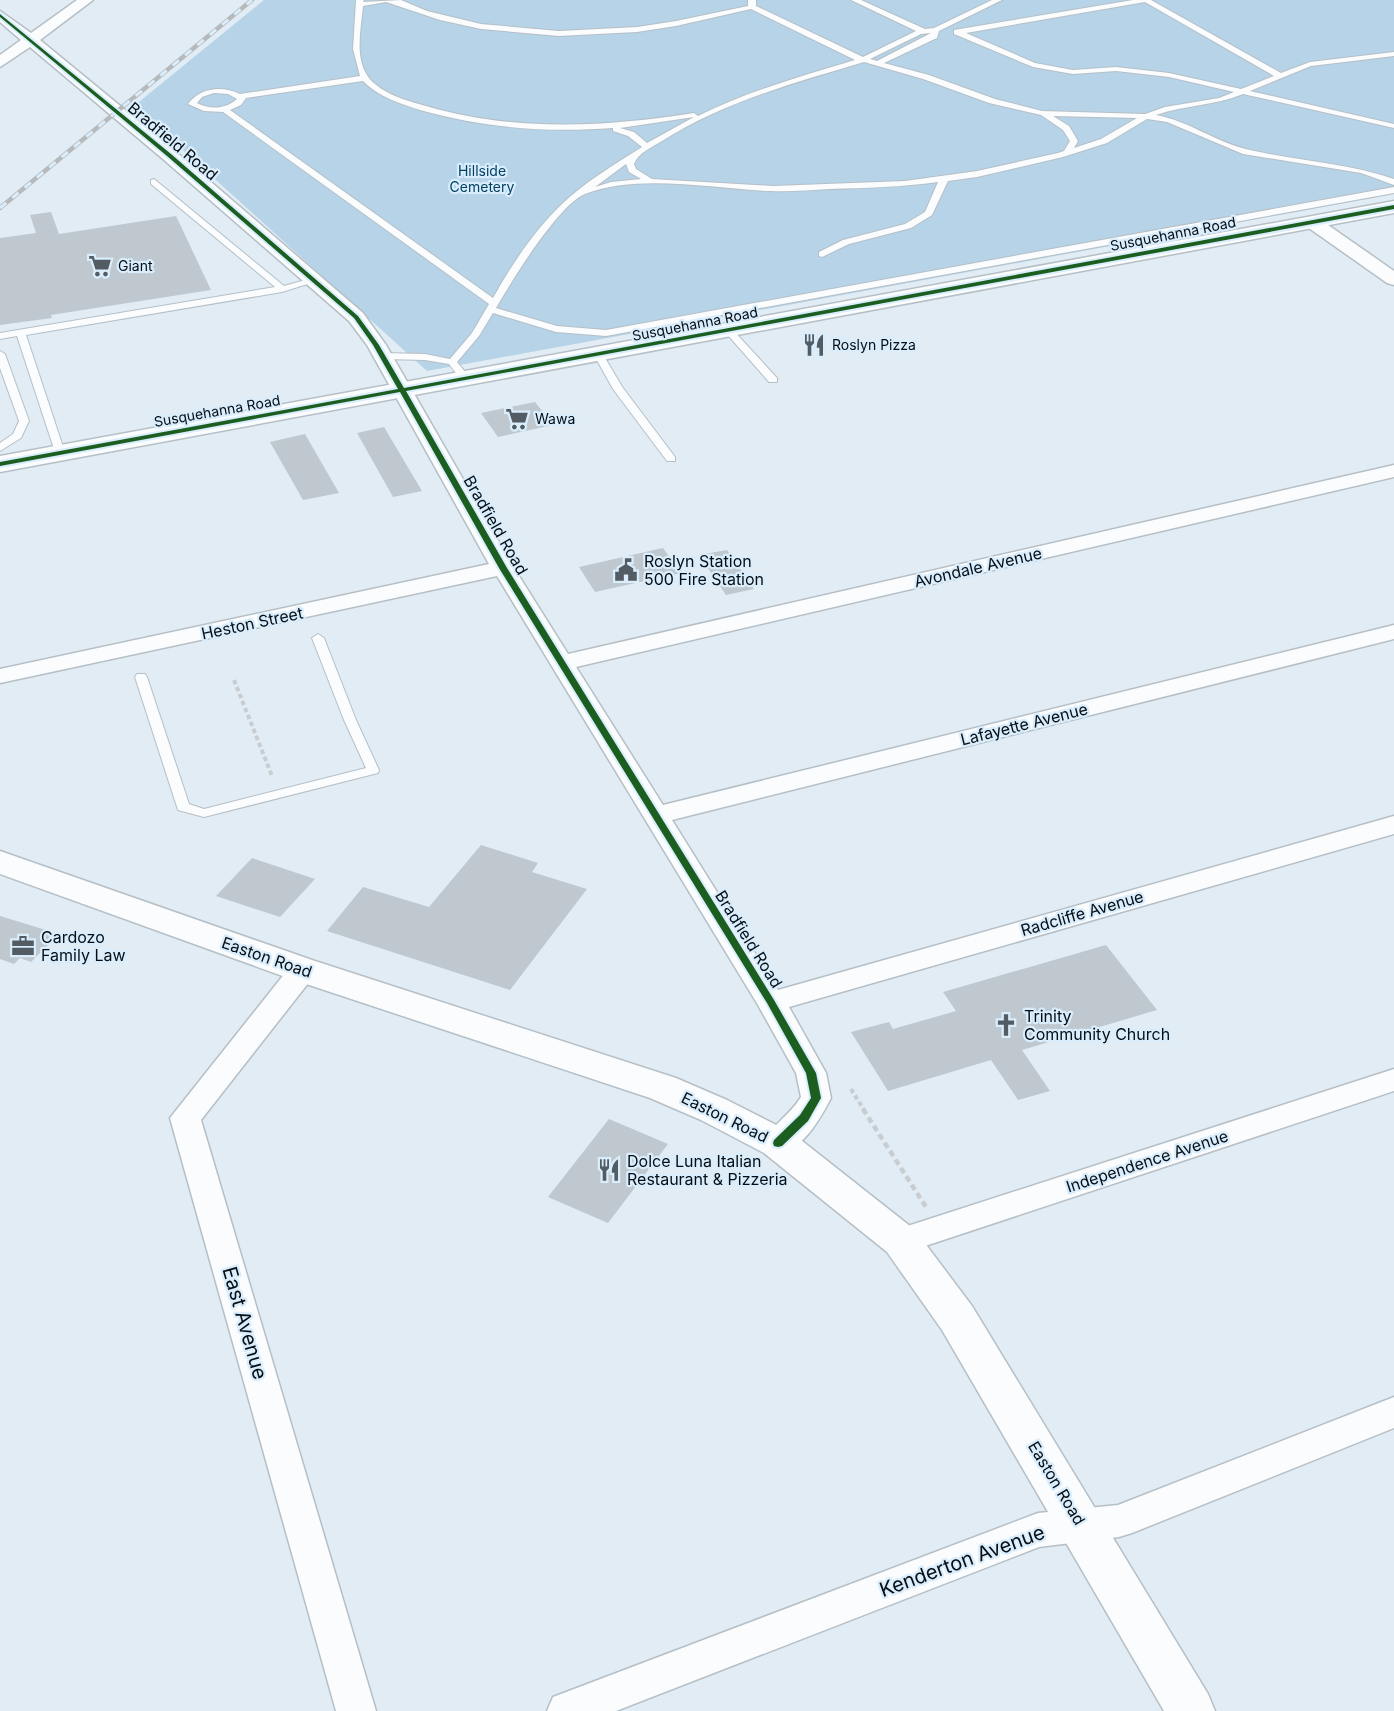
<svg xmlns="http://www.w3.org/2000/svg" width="1394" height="1711" viewBox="0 0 1394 1711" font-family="Inter,sans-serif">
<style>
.green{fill:#b6d3e7}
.building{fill:#bfc8cf}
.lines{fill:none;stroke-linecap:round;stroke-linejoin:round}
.lane-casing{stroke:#b6bfc6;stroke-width:2}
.street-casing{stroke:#b6bfc6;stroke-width:3}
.secondary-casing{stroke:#b6bfc6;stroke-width:3}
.path-far1{stroke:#c9cdcf;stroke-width:4;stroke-dasharray:4.5 3;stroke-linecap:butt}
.path{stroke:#c9cdcf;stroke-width:4.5;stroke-dasharray:6 4;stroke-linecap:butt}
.lane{fill:#fafcfd;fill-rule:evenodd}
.street{fill:#fafcfd;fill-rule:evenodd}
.secondary{fill:#fafcfd;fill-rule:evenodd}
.rail-casing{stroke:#b6babc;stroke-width:4.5}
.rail{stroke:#d9edfc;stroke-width:3;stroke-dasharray:8;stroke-linecap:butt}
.cycleway-casing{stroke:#d9edfc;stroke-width:4}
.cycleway{fill:#1b5e20;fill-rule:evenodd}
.labels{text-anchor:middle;stroke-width:4.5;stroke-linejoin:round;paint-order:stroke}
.far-park-label{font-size:14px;fill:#024162;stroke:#d9edfc}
.far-street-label{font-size:14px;fill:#060e14;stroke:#d9edfc}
.far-poi-label{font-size:14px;fill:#060e14;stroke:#d9edfc;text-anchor:start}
.street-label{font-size:16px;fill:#060e14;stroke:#d9edfc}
.poi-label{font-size:16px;fill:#060e14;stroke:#d9edfc;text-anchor:start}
.near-street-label{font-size:20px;fill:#060e14;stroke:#d9edfc}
</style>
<rect width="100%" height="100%" fill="#e1ecf4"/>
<path class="green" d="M264,0h1130v194l-967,177 -293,-265z"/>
<path class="building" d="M51,212l8,22 117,-18 35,74 -160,25 1,3 -52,7v-87l36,-5 -6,-18z
M535,402l18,23 -55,12 -17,-24z
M384,427l38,64 -29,6 -36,-64z
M305,434l34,59 -36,7 -33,-58z
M663,548l18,25 -86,19 -16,-25z
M727,550l27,39 -28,6 -27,-40z
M481,845l57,18 -6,9 55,17 -77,101 -183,-59 36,-44 66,20z
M252,858l63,21 -35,38 -64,-21z
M0,916l59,18 -28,28 -11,-4 -6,6 -14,-5z
M1106,945l51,65 -135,40 28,41 -32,9 -27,-40 -103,31 -37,-59 38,-10 4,7 63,-18 -13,-19z
M609,1119l59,25 -60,79 -60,-26z"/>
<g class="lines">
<g class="lane-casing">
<path id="lane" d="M356,0h8l-1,2 38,-2 26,11 54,13 78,7 78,-4 39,-6 72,-15v-6h8v6l107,51 53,-26 -65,-31h10l64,29 9,-1 58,-28h10l-63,31 -2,7 -53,25 45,12 66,24 47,12 103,3 20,-7 54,-9 15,-6 -65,-15 -53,-6 -43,3 -40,-7 -79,-33v-4l179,-30h18l130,73 29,-11 84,-10v4l-83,10 -61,25 144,33v4l-151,-34c-29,12 -59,11 -87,21 33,6 61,28 94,35 48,11 97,13 144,29v6l-33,-12 -118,-19 -76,-32 -20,-3 -40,24 -44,14 -86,20 -29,4 -16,34 -21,13 -62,16 -27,13 -3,-1v-4l24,-12 62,-16 20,-12 13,-30c-36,5 -72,6 -108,7 -20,1 -40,3 -60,2 -57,-2 -130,-18 -185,3 -27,11 -74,88 -89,114l61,18 49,4 788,-143v6l-788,143 -50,-4 -63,-19 -14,23 -22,26 14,17 -5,3 -4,-1 -13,-17 -24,-4 -42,-1 -5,-3 5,-3 42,1 25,5 22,-26 17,-29 -266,-192 -19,-1 -16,-7c12,-16 33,-19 52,-10l120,-18 -7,-27zM386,2l54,18 41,9 78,7 78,-4 39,-6 75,-17 104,51c-53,16 -107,31 -157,56l-4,-3c-90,14 -180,19 -268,-7 -18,-5 -44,-12 -57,-28 -15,-19 -8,-49 -6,-72zM1145,2l129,74 -33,13 -72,-16 -53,-6 -43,3 -38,-7 -69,-30zM931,33l-54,28 -7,-2 51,-25zM864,62l59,17 66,24 52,12 22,15 7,11 -6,10 -6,2 -81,18 -72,10 -132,5 -121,-7 -16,-10 -2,-5c5,-12 17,-16 28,-23 61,-39 132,-58 202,-79zM363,81c14,15 38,23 57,29 63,18 127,23 193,18v3l15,5 14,11c-27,17 -57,35 -80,57 -28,27 -50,60 -69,94l-263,-188 11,-5 5,-7zM214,93l14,1 9,5c-11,10 -27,11 -40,4l5,-6zM1053,116l84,2 -36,21 -27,9 4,-7 -9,-15zM694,117l-47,26 -13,-11 -14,-4zM626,164l3,8 12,7 -30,3 -16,5z
M154,179l130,107 28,-8 5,3 -35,11 -256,43 39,118 -5,3 -4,-1 -39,-119 -17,3v-6l275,-46 -124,-103v-4z
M729,328l3,1 45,49v4h-8l-43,-49v-4z
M0,351l5,3 24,67 -8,17 -21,13v-8l13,-9 6,-13 -19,-53z
M599,352l3,1 21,35 52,69v4h-8l-54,-72 -19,-34z
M318,634l6,4 32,82 23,50 -1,3 -174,44 -26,-7 -43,-133 2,-3h8l2,3 42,127 15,5 162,-41 -22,-48 -32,-82z"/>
</g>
<g class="street-casing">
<path id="street" d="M77,0h16l-53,40 135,111 188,162 23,32 128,223 54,86 826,-189v12l-818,190 87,138 731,-180v14l-722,181 106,170 616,-174v18l-605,173 37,66 5,25c-12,23 -34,63 -64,53l-5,-8c10,-18 28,-28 39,-46l-5,-24 -38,-68 -261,-429 -497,107v-14l489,-105 -122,-219 -18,-24 -186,-162 -133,-112 -30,20v-12l21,-15 -21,-18v-11l31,22z
M1312,217l6,1 76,53v14l-7,-2 -81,-57 -3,-4z
M303,960l10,3 4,7 -4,7 -112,143 175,591h-40l-166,-593 123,-155z
M1394,1069v22l-493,163 -12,-4 -4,-9 4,-9z
M1394,1397v31l-262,105 -13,4 -80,10 -423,164h-69l6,-14 485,-184 80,-8z"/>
</g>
<g class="secondary-casing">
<path id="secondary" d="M1394,201v12l-1394,259v-16z
M0,851l315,110 361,117 51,22 65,33 123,97 57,76 236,388 7,17h-51l-222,-381 -55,-78 -123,-99 -63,-33 -51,-22 -359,-119 -291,-105z"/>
</g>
<path class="path-far1" d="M234,680l38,96
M851,1089l13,21"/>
<path class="path" d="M863,1109l63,98"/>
<use href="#lane" class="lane"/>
<use href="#street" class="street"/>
<use href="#secondary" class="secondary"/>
<g class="rail-casing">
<path id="rail" d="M0,208l252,-208"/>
</g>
<use href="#rail" class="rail"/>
<g class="cycleway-casing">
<path id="cycleway" d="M0,14l171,140 187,162 21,29 25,43 990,-183v4l-988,182 101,177 267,432 42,73 5,25 -13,23 -26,25 -4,1 -4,-1 -1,-3 1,-3 26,-25 11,-17 -5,-25 -39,-70 -268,-435 -99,-176 -400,74v-4l398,-73 -25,-44 -19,-27 -187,-162 -167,-139z"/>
</g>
<use href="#cycleway" class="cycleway"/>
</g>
<defs>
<g id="supermarket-bare" transform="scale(1.8)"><path d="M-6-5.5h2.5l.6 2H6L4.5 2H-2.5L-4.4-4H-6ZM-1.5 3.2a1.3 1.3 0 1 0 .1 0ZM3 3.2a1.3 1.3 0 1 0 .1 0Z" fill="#535c62" stroke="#d9edfc" stroke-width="2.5" paint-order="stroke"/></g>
<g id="restaurant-bare" transform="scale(1.8)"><path d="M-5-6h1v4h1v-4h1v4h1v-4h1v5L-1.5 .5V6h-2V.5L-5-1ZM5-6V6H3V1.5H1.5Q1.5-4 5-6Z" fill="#535c62" stroke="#d9edfc" stroke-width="2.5" paint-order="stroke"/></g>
<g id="civic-bare" transform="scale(1.8)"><path d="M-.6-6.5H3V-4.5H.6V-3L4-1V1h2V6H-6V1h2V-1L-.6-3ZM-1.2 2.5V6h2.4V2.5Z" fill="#535c62" stroke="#d9edfc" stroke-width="2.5" paint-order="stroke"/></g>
<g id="office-bare" transform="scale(1.8)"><path d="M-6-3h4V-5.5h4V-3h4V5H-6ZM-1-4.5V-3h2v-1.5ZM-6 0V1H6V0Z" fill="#535c62" stroke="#d9edfc" stroke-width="2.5" paint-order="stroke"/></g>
<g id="church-bare" transform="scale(1.8)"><path d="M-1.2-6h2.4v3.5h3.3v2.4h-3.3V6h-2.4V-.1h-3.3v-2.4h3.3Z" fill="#535c62" stroke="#d9edfc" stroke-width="2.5" paint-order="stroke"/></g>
</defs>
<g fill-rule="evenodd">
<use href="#supermarket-bare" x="100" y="266"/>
<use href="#restaurant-bare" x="814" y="345"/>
<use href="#supermarket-bare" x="517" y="419"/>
<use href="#civic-bare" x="626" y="570"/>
<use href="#office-bare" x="23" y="946"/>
<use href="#church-bare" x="1006" y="1025"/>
<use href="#restaurant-bare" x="609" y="1170"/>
</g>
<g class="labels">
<g class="far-park-label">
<text x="482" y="176">Hillside<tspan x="482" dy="16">Cemetery</tspan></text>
</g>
<g class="far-street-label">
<text transform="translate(1173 234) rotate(-11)" y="5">Susquehanna Road</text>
<text transform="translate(695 324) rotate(-11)" y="5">Susquehanna Road</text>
<text transform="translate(217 411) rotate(-10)" y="5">Susquehanna Road</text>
</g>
<g class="far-poi-label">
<text x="118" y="271">Giant</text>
<text x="832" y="350">Roslyn Pizza</text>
<text x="535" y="424">Wawa</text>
</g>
<g class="street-label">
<text transform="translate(173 141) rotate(40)" y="6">Bradfield Road</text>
<text transform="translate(496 525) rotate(60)" y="6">Bradfield Road</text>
<text transform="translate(978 567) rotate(-13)" y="6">Avondale Avenue</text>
<text transform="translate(252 623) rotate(-12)" y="6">Heston Street</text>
<text transform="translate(1024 724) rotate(-14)" y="6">Lafayette Avenue</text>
<text transform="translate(1082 913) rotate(-16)" y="6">Radcliffe Avenue</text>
<text transform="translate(749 939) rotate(58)" y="6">Bradfield Road</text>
<text transform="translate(267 957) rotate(19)" y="6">Easton Road</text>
<text transform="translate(725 1117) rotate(26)" y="6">Easton Road</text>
<text transform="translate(1147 1161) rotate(-18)" y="6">Independence Avenue</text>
<text transform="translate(1057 1483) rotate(59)" y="6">Easton Road</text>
</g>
<g class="poi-label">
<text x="644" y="567">Roslyn Station<tspan x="644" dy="18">500 Fire Station</tspan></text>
<text x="41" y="943">Cardozo<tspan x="41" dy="18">Family Law</tspan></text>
<text x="1024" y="1022">Trinity<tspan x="1024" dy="18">Community Church</tspan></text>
<text x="627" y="1167">Dolce Luna Italian<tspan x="627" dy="18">Restaurant &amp; Pizzeria</tspan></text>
</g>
<g class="near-street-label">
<text transform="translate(245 1323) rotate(74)" y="7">East Avenue</text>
<text transform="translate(962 1561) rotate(-20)" y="7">Kenderton Avenue</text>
</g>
</g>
</svg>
